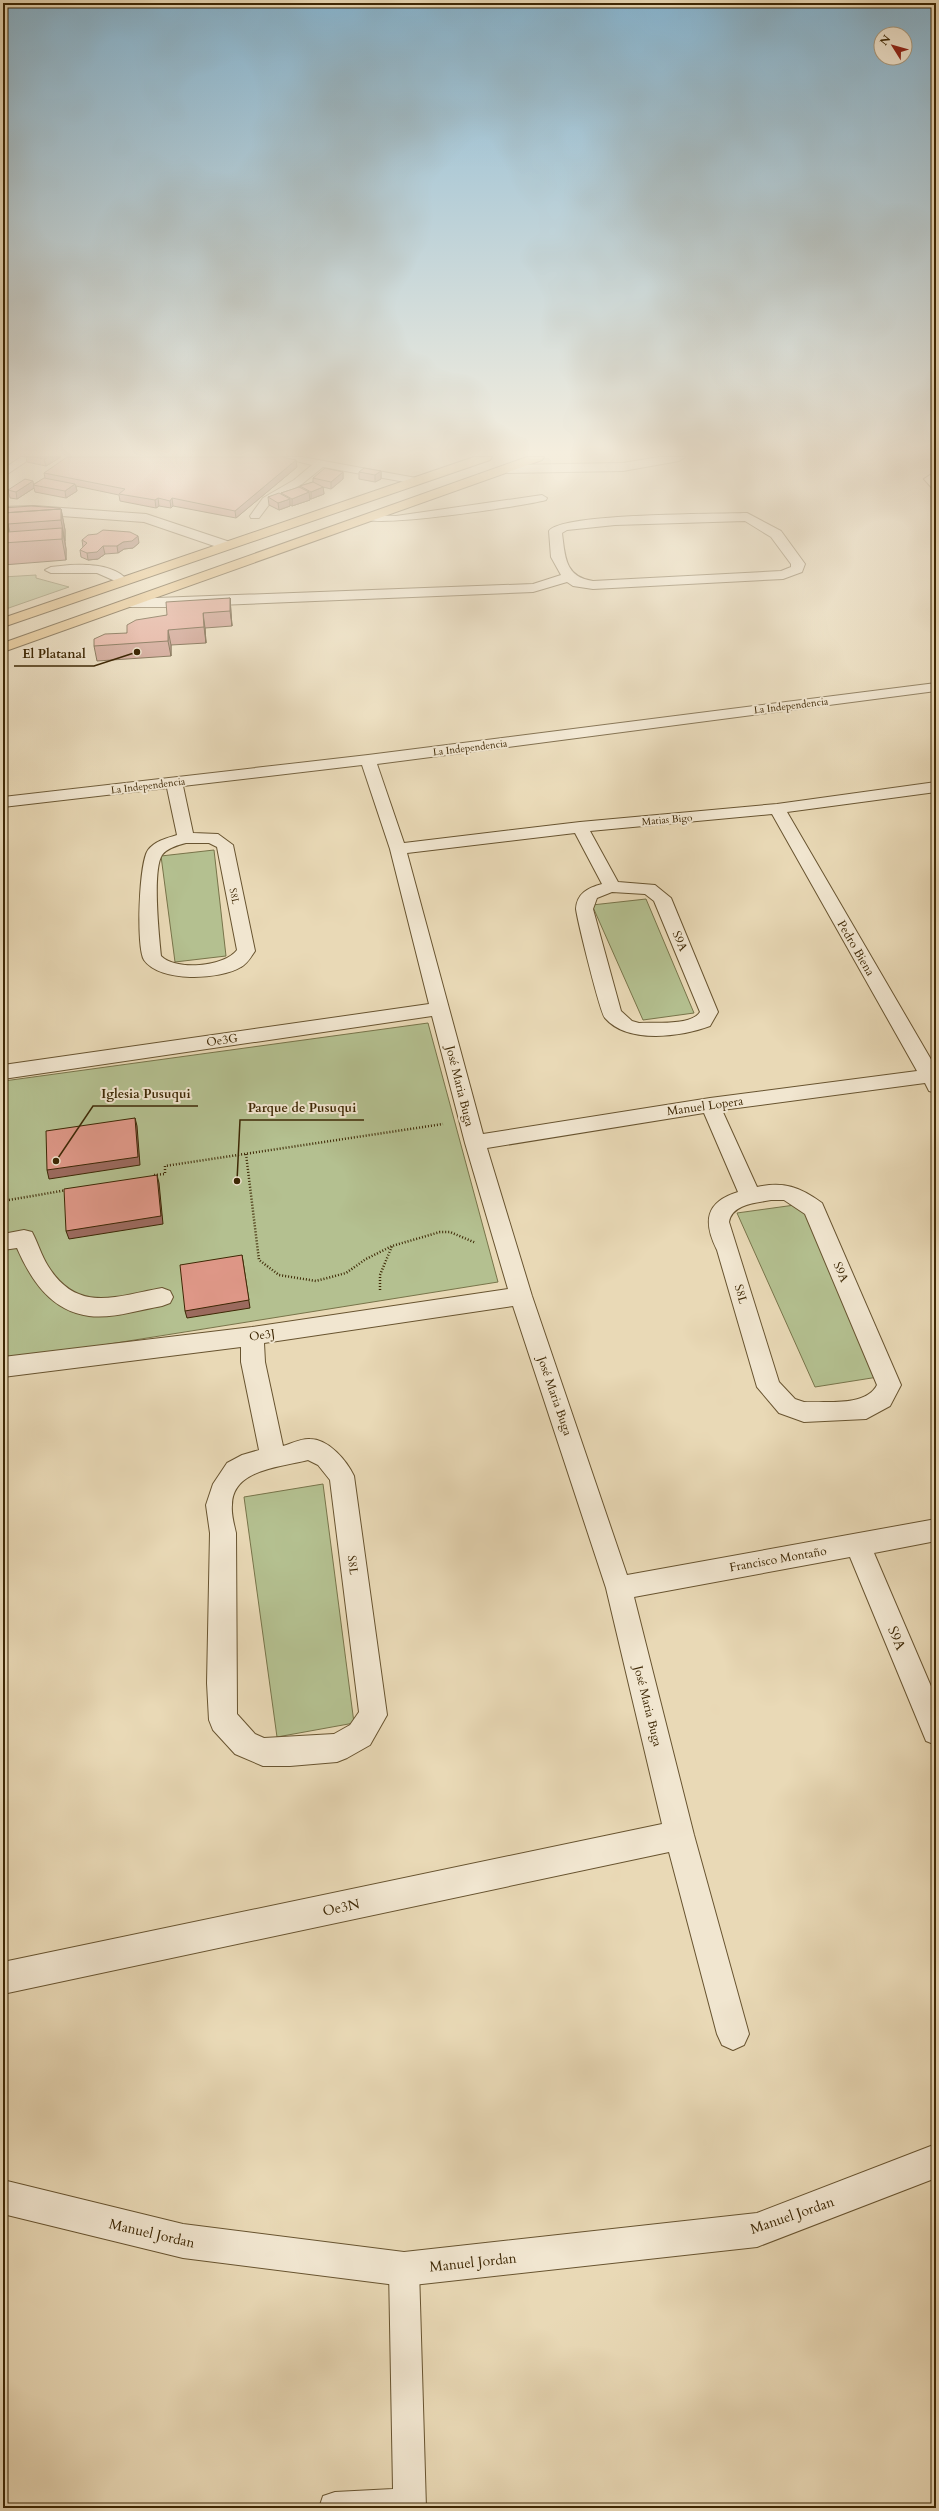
<svg xmlns="http://www.w3.org/2000/svg" width="939" height="2511" viewBox="0 0 939 2511" font-family="Cardo,serif">
<style>
.green{fill:#b4c090;stroke:#78744a}
.lines{fill:none;stroke-linecap:round;stroke-linejoin:round}
.lane-casing{stroke:#685430;stroke-width:2}
.street-casing{stroke:#685430;stroke-width:2}
.primary-casing{stroke:#3d2704;stroke-width:2}
.path{stroke:#3d2704;stroke-width:2.5;stroke-dasharray:1 2;stroke-linecap:butt}
.lane{fill:#f1e6d0;fill-rule:evenodd}
.street{fill:#f1e6d0;fill-rule:evenodd}
.primary{fill:#e4bc7b;fill-rule:evenodd}
.wall{fill:#bf8274;stroke:#3d2704}
.shaded-wall{fill:#9b6a5e;stroke:#3d2704}
.building{fill:#de9787;stroke:#3d2704}
.labels{text-anchor:middle;stroke-width:4;stroke-linejoin:round;paint-order:stroke}
.far-street-label{font-size:10px;fill:#3d2704;stroke:#f1e6d0}
.street-label{font-size:12px;fill:#3d2704;stroke:#f1e6d0}
.near-street-label{font-size:14px;fill:#3d2704;stroke:#f1e6d0}
.leader{fill:none;stroke:#3d2704;stroke-width:1.5}
.callout-dot{fill:#3d2704;stroke:#f1e6d0;stroke-width:1.5}
.callout-label{font-size:13px;text-anchor:middle;font-weight:bold;fill:#3d2704;stroke:#f1e6d0;stroke-width:4;stroke-linejoin:round;paint-order:stroke}
</style>
<rect width="100%" height="100%" fill="#e9d9b6"/>
<filter id="stains"><feTurbulence type="fractalNoise" baseFrequency=".005" numOctaves="4"/><feColorMatrix values="0 0 0 0 .2 0 0 0 0 .09 0 0 0 0 .02 0 0 0 .5 -.17"/></filter>
<radialGradient id="worn" r=".72"><stop offset=".6" stop-color="#630" stop-opacity="0"/><stop offset="1" stop-color="#630" stop-opacity=".3"/></radialGradient>
<path class="green" d="M36,575v3l33,9 -66,23v-33z
M214,850l12,106 -51,6 -14,-106z
M646,899l48,114 -51,7 -51,-115z
M428,1023l70,259 -495,79 1,-280z
M802,1204l76,173 -63,10 -78,-174z
M323,1484l31,239 -77,14 -33,-240z"/>
<g class="lines">
<g class="lane-casing">
<path id="lane" d="M21,457h12l-30,20v-8z
M280,457h22l114,21 5,3 -5,3 -93,-17 -21,17 -31,18 -12,16h-8l-1,-2 13,-18 31,-18 18,-15z
M542,495l5,3 -1,2c-21,6 -175,29 -183,18l5,-3 28,1z
M70,565c18,-1 46,0 58,16l-6,3 -25,-11h-46l-6,-3 6,-3z
M404,2254l11,4 4,11 7,239h-107l4,-12 12,-4 58,-3 -4,-220 4,-11z"/>
</g>
<g class="street-casing">
<path id="street" d="M659,457h26l-6,4 -56,10 -115,2 -6,-4 6,-4 115,-2z
M930,475l6,3v11l-4,-1 -8,-9z
M34,506l112,8 84,28 2,3 -2,3h-10l-76,-26 -110,-8 -31,1v-8z
M747,513l34,18 24,33 -3,8 -19,7 -190,10 -20,-3 -6,-4 -34,10 -364,15h-39l-7,-4 7,-4 403,-15 28,-9 -10,-18 -2,-26c12,-18 169,-17 198,-18zM745,521l26,16 20,27v3l-10,4 -188,10c-28,-4 -28,-24 -31,-48l5,-3 48,-5z
M936,683v8l-559,73 27,79 176,-21 197,-18 159,-22v10l-149,20 149,256v25l-7,-2 -4,-8 -203,27 35,77c27,-6 43,0 65,16l79,182 -11,21 -24,13 -62,3 -25,-9 -22,-26 -40,-137c-14,-28 -12,-48 21,-58l-34,-79 -217,35 45,148 95,279 309,-56v22l-62,12 62,145v47l-10,-4 -76,-184 -216,40 60,238 55,199 -5,11 -11,5 -11,-5 -5,-11 -48,-182 -666,142v-32l659,-138 -56,-236 -93,-282 -249,37 1,19 18,84c7,-2 19,-8 27,-7 19,0 37,22 44,37l33,239 -17,30 -23,13 -10,4 -47,4h-27l-28,-12 -22,-24 -4,-10 -2,-37 3,-150 -4,-28 7,-21 14,-21 15,-8 17,-5 -18,-88v-15l-238,30v-20l249,-30 256,-38 -43,-146 -33,-127 -429,63v-14l426,-61 -39,-155 -28,-84 -179,21 10,47 25,1 15,11 22,106c-4,6 -8,13 -14,16 -21,13 -81,16 -97,-7 -8,-12 -5,-97 4,-110 7,-9 19,-12 29,-15l-10,-47 -164,19v-10l365,-42zM772,814l145,257 -207,27 -227,36 -76,-281 168,-20 27,51c-14,4 -25,9 -26,25 2,14 24,103 29,109 22,26 76,19 105,8l8,-14 -47,-114 -16,-13 -37,-3 -28,-51zM186,843h23l8,4 20,103c-13,17 -61,21 -76,6 -2,-20 -9,-85 1,-101 5,-7 16,-10 24,-12zM612,892l33,2 9,7 46,111c-9,14 -45,10 -61,11l-7,-2 -11,-10 -28,-102 4,-11zM771,1200h13l21,14 72,171c-11,22 -51,16 -73,17l-9,-3 -16,-17 -50,-160c3,-18 27,-19 42,-22zM308,1460l10,5 12,15 29,232 -9,13 -16,9 -70,4 -9,-4 -18,-20 -1,-181c-2,-9 -5,-19 -4,-28 0,-36 50,-38 76,-45z
M24,1230l8,2c6,11 9,23 16,34 30,48 68,30 114,22l8,3 3,6 -3,6 -8,3c-23,4 -50,13 -73,10 -38,-5 -58,-36 -72,-68l-14,2v-16z
M936,2144v34l-179,69 -353,39 -221,-28 -180,-44v-34l180,44 221,28 353,-39z"/>
</g>
<g class="primary-casing">
<path id="primary" d="M474,457h18l-2,3 -487,167v-9z
M527,457h17l-2,3 -539,192v-9z"/>
</g>
<path class="path" d="M246,1154l13,106 20,15 37,6 30,-8 20,-14 26,-13 48,-14h10l26,11
M154,1175l11,-1v-8l278,-42
M3,1201l64,-11
M380,1290v-15l12,-29"/>
<use href="#lane" class="lane"/>
<use href="#street" class="street"/>
<use href="#primary" class="primary"/>
</g>
<path class="wall" d="M26,457h35l-15,9 -19,-4z
M297,467l-61,51 -63,-12 -2,2 -12,-2 -3,2 -36,-7 -1,-6 -43,-9 1,5 -11,7 -31,-6 -1,-4 -17,11 -7,-1 -2,-8 26,-6 11,-6 -1,-5z
M381,471v8l-6,3 -16,-3v-7z
M343,472v7l-12,10 -8,-2 1,7 -13,5 -1,-1v2l-18,6 -2,-1v1l-11,4 -10,-5 -1,-8 13,-3v-1l19,-6v-1l13,-4v-4z
M3,508l58,1 4,21v11l1,8v11l-63,5z
M82,540l57,3 -6,5 -9,1 -6,4 -13,1 -7,5 -10,1 -7,-3 -1,-7 3,-3z
M230,598l1,15 1,13 -27,2 1,15 -35,2v11l-74,5 -3,-15 33,-13 40,-18z"/>
<path class="shaded-wall" d="M48,457h13l-15,9 -2,-7z
M296,460l1,7 -61,51 -1,-7z
M381,471v8l-6,3v-7z
M343,472v7l-12,10v-7z
M33,481l1,7 -17,11 -1,-7z
M75,484l2,7 -11,7 -1,-7z
M323,487l1,7 -13,5v-7z
M309,492l1,8 -18,6v-7z
M158,498l1,8 -3,2 -1,-8z
M172,498l1,8 -2,2 -1,-7z
M290,499v7l-11,4 -1,-7z
M61,509l4,21v11l-4,-21z
M8,524l4,18 -4,-10z
M62,528l4,21v11l-4,-21z
M138,536l1,7 -6,5 -9,1 -6,4 -1,-7 6,-4z
M103,546l2,8 -7,5 -10,1 -1,-7z
M230,598l1,15 1,13 -2,-15z
M203,613l2,15 1,15 -2,-16z
M168,630l3,15v11l-3,-15z
M135,1118l2,8 3,39 -91,14 -2,-9z
M157,1175l2,8 4,41 -94,15 -3,-8z
M242,1255l8,53 -63,10 -2,-7z"/>
<path class="building" d="M35,457h13l-4,2z
M67,457h215l14,3 -61,51 -63,-13 -2,3 -12,-3 -3,2 -36,-6 6,-5 -81,-16z
M325,468l18,4 -12,10 -18,-4z
M364,468l17,3 -6,4 -16,-3z
M44,478l31,6 -10,7 -32,-6z
M25,479l8,2 -17,11 -8,-2z
M313,482l10,5 -12,5 -11,-6z
M299,487l10,5 -17,7 -11,-6z
M279,493l11,6 -12,4 -10,-6z
M31,506l29,2v1l-57,4v-5z
M61,509v11l-53,4v8l54,-4v11l-59,4v-30z
M103,530l27,2 8,4 -6,5 -9,1 -6,4h-14l-6,6 -10,1 -7,-3 7,-7 -5,-3 6,-5 9,-1z
M230,598v13l-27,2 1,14 -36,3v11l-74,5v-7l11,-5 22,-1v-8l9,-5 31,-5 -1,-13z
M135,1118l3,39 -91,13 -1,-39z
M157,1175l4,41 -95,15 -2,-42z
M242,1255l7,45 -64,11 -5,-46z"/>
<linearGradient id="sky" x2="0" y2="1"><stop stop-color="#87b6d2"/><stop offset="0.56" stop-color="#f5eede"/><stop offset="1" stop-color="#f5eede" stop-opacity="0"/></linearGradient>
<rect width="939" height="809" fill="url(#sky)"/>
<g class="labels">
<g class="far-street-label">
<text transform="translate(791 705) rotate(-7)" y="4">La Independencia</text>
<text transform="translate(470 747) rotate(-7)" y="4">La Independencia</text>
<text transform="translate(148 785) rotate(-7)" y="4">La Independencia</text>
<text transform="translate(667 819) rotate(-5)" y="4">Matias Bigo</text>
<text transform="translate(235 896) rotate(79)" y="4">S8L</text>
</g>
<g class="street-label">
<text transform="translate(680 941) rotate(67)" y="4">S9A</text>
<text transform="translate(856 948) rotate(60)" y="4">Pedro Biena</text>
<text transform="translate(222 1040) rotate(-8)" y="4">Oe3G</text>
<text transform="translate(460 1086) rotate(76)" y="4">José Maria Buga</text>
<text transform="translate(705 1106) rotate(-8)" y="4">Manuel Lopera</text>
<text transform="translate(841 1272) rotate(67)" y="4">S9A</text>
<text transform="translate(741 1294) rotate(74)" y="4">S8L</text>
<text transform="translate(262 1335) rotate(-8)" y="4">Oe3J</text>
<text transform="translate(555 1396) rotate(71)" y="4">José Maria Buga</text>
<text transform="translate(778 1559) rotate(-10)" y="4">Francisco Montaño</text>
<text transform="translate(353 1565) rotate(83)" y="4">S8L</text>
<text transform="translate(648 1706) rotate(76)" y="4">José Maria Buga</text>
</g>
<g class="near-street-label">
<text transform="translate(897 1638) rotate(67)" y="5">S9A</text>
<text transform="translate(341 1907) rotate(-12)" y="5">Oe3N</text>
<text transform="translate(792 2215) rotate(-19)" y="5">Manuel Jordan</text>
<text transform="translate(152 2233) rotate(13)" y="5">Manuel Jordan</text>
<text transform="translate(473 2262) rotate(-6)" y="5">Manuel Jordan</text>
</g>
</g>
<path class="leader" d="M137 652L94 666H14M56 1161L93 1106H198M237 1181L240 1120H364"/>
<g class="callout-dot">
<circle cx="137" cy="652" r="4"/>
<circle cx="56" cy="1161" r="4"/>
<circle cx="237" cy="1181" r="4"/>
</g>
<g class="callout-label">
<text x="54" y="658">El Platanal</text>
<text x="146" y="1098">Iglesia Pusuqui</text>
<text x="302" y="1112">Parque de Pusuqui</text>
</g>
<rect width="939" height="2511" fill="none" stroke="#e9d9b6" stroke-width="16"/>
<rect x="4" y="4" width="931" height="2503" fill="none" stroke="#3d2704" stroke-width="2"/>
<rect x="8" y="8" width="923" height="2495" fill="none" stroke="#3d2704"/>
<g transform="translate(893 46) rotate(307)"><circle r="19" fill="#f1e6d0" stroke="#a99a7e"/>
<path d="M0-3L7 15L0 10L-7 15Z" fill="#8f2418"/>
<text y="-6" font-size="11" font-weight="bold" text-anchor="middle" fill="#3d2704">N</text>
</g>
<rect width="100%" height="100%" filter="url(#stains)"/>
<rect width="100%" height="100%" fill="url(#worn)"/>
</svg>
